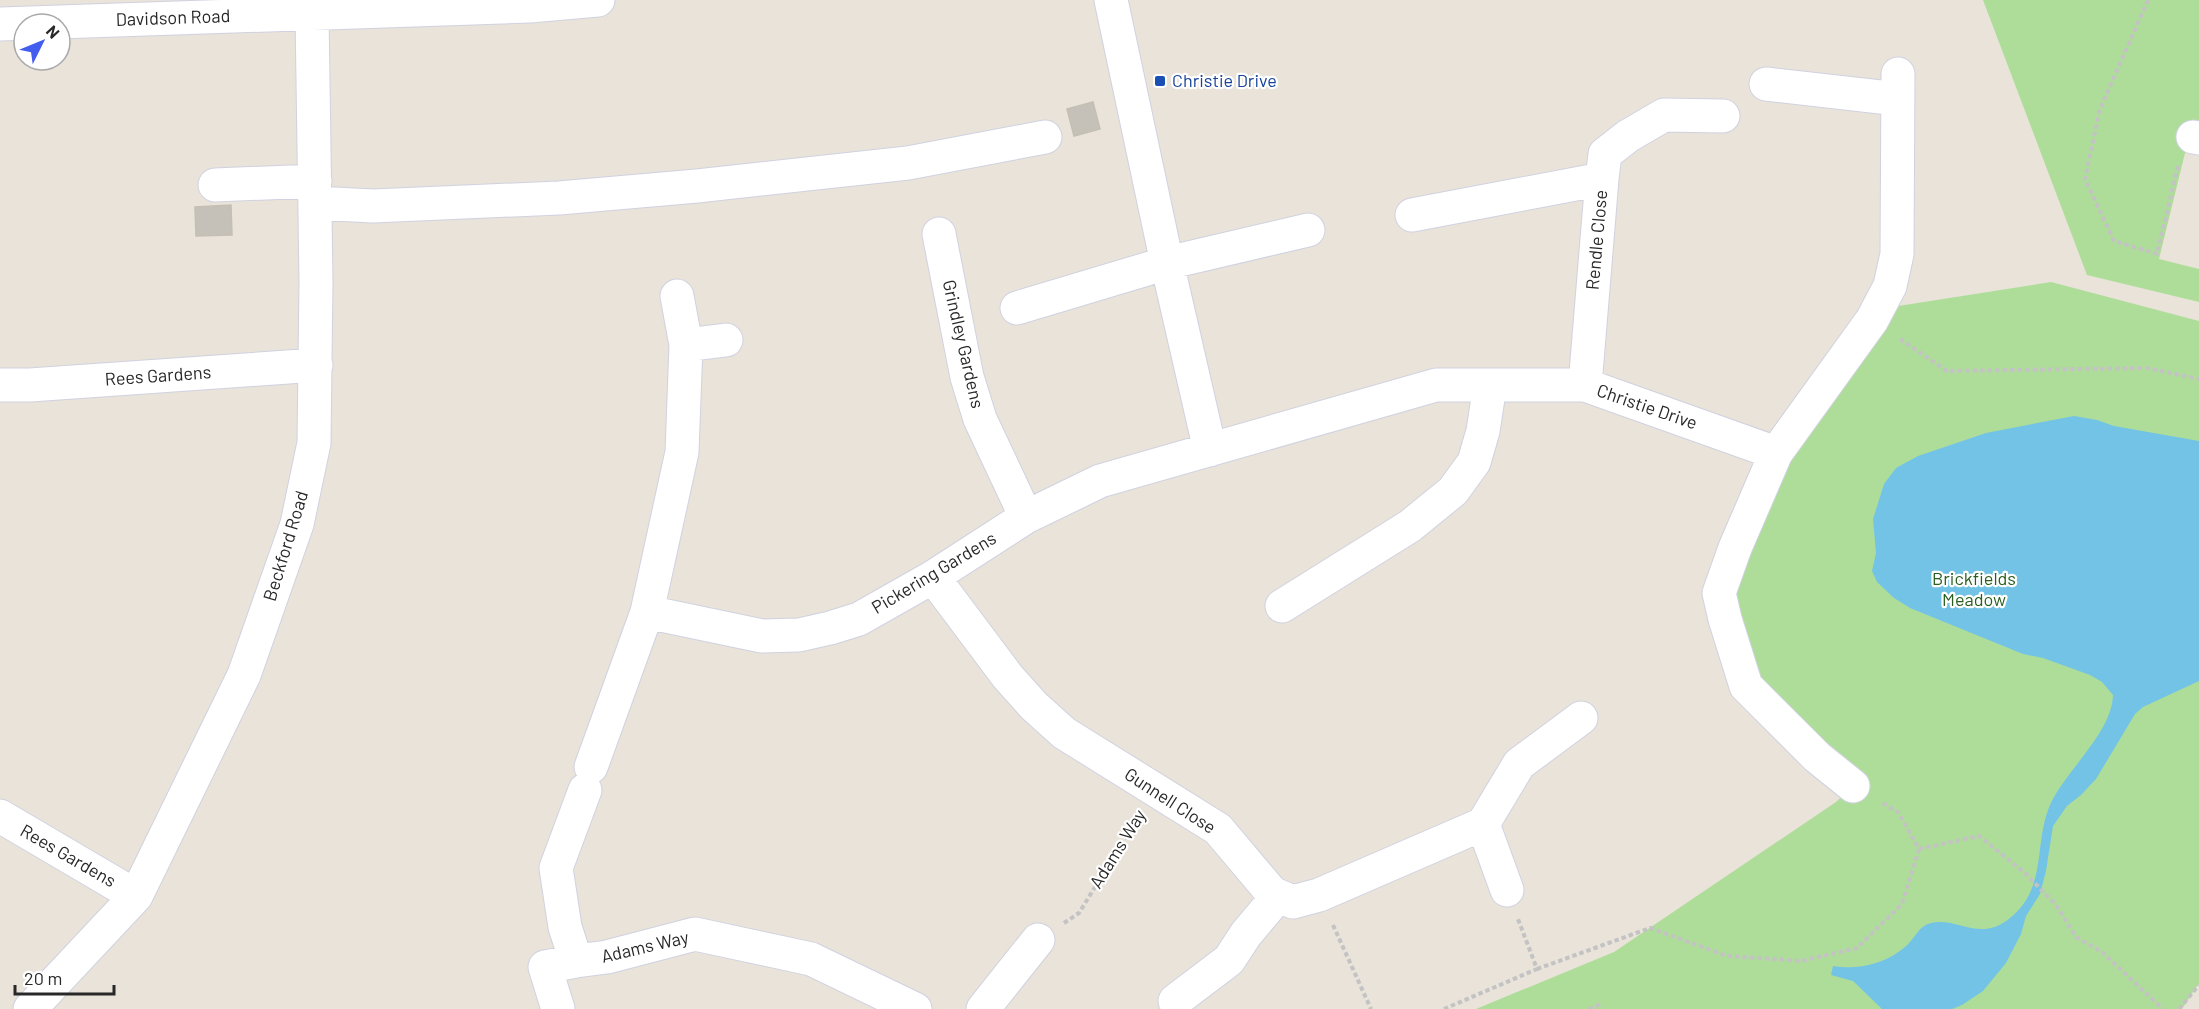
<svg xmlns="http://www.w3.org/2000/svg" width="2199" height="1009" viewBox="0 0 2199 1009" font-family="Barlow,sans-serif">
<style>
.green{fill:#aedd99}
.water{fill:#73c3e6}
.building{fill:#c5c1b9;stroke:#c4bfb4;stroke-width:1.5}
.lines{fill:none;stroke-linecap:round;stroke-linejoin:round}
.minor-casing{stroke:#d0d2e0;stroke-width:35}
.path{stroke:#c3c3c3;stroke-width:4;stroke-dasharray:4.5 3;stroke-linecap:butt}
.minor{stroke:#fff;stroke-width:33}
.transit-dot{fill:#1a4fb4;stroke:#fff;stroke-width:2}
.labels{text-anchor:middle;stroke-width:4.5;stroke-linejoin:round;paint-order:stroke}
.street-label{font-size:18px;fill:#282828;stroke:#fff}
.transit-label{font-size:18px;fill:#164399;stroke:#fff;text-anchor:start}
.park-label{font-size:18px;fill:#295f1e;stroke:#fff}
</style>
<rect width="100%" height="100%" fill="#e9e3da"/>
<path class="green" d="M1983,0h216v121l-9,-1 -4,29 -27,110 40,10v33l-112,-27z
M2051,282l148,39v662l-17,26h-706l138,-57 222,-150 17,-16 -102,-103 -48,-91 189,-285z"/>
<path class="water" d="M2074,416l23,4 17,6 85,15v240l-56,26 -8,7 -39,65 -15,16 -14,11 -14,20 -7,45 -6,23 -14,22 -5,18 -15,29 -23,28 -21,14 -10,4h-70l-29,-28 -22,-6 2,-9c25,4 52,-2 72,-19 10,-8 13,-21 26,-24 27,-6 49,20 79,-5 38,-31 23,-73 40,-113 15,-34 62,-72 63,-110l-11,-13 -12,-7 -47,-17 -20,-4 -113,-46 -16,-10 -17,-16 -5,-11 4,-18 -3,-34 11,-35 12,-16 22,-12 68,-23z"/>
<path class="building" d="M1093,102l7,27 -26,7 -7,-27z
M231,205l1,30 -36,1 -1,-29z"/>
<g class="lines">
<g class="minor-casing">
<path id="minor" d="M1111,0l56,263 43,187
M0,24l530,-18 68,-6
M1766,84l132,15
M2193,137l6,1
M1602,179l3,-25 23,-18 36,-21 59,1
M215,185l100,-4
M315,203l58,3 186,-8 138,-12 211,-23 137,-26
M1412,215l190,-36 -17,206
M939,234l28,143 13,42 46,98
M677,296l9,49
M1017,308l150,-45 141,-33
M726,340l-40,5 -4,107 -35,160 115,24 37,-1 31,-7 29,-9 74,-42 93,-60 74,-36 336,-96h149l191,68 -41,95 -16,45 6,26 21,67 71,71 36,29
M0,385h30l286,-20
M1776,453l96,-133 18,-34 7,-32 1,-180
M933,577l75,100 26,29 30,27 154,96 54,64 21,9 26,-7 164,-71 24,66
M1282,606l128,-80 43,-35 21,-29 9,-31 7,-46
M591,767l56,-155
M585,790l-29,78 9,59 11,34 31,-4 88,-23 116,25 104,50
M0,816l136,80
M1483,824l36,-60 62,-46
M1175,1001l54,-41 17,-26 32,-38
M30,1009l106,-113 108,-221 53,-151 17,-81 2,-162 -4,-267
M558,1009l-13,-42 31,-6
M983,1009l55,-69"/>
</g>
<path class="path" d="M2148,0l-48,109 -15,70 29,62 43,13 21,-88
M1900,339l47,32 200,-3 52,11
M1919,849l60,-13 46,37 31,32 20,32 26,15 61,57
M1064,923l15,-10 59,-96
M1333,925l38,84
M1537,969l113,-41 77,28 74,5 56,-13 45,-44 17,-55 -21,-37 -16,-9
M1444,1009l93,-40 -19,-50
M1589,1009l12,-5
M2179,1009l20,-24"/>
<use href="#minor" class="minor"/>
</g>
<rect class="transit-dot" x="1154" y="75" width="12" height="12" rx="3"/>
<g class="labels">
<g class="street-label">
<text transform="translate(173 18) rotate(-2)" y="6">Davidson Road</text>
<text transform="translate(1597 240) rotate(-85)" y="6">Rendle Close</text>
<text transform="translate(963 344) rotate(77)" y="6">Grindley Gardens</text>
<text transform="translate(158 376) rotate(-4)" y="6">Rees Gardens</text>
<text transform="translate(1647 407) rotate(19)" y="6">Christie Drive</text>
<text transform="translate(286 546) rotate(-73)" y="6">Beckford Road</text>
<text transform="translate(934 573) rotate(-31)" y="6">Pickering Gardens</text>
<text transform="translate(1170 801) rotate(33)" y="6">Gunnell Close</text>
<text transform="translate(1118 849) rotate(-58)" y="6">Adams Way</text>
<text transform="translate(68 856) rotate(30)" y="6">Rees Gardens</text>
<text transform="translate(645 947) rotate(-13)" y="6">Adams Way</text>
</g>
<g class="transit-label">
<text x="1172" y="87">Christie Drive</text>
</g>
<g class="park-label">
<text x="1974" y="585">Brickfields<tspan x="1974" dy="21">Meadow</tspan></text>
</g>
</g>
<g transform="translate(42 42) rotate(47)"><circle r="28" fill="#ffffff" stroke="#a9a9a9" stroke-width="1.5"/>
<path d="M0-4.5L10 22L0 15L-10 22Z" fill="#435dee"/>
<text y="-9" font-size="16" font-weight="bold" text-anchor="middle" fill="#282828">N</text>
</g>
<path d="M15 985v9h99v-9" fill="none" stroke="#282828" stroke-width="3"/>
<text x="24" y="985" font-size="18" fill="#282828" stroke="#ffffff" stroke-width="4.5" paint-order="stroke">20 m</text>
</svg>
